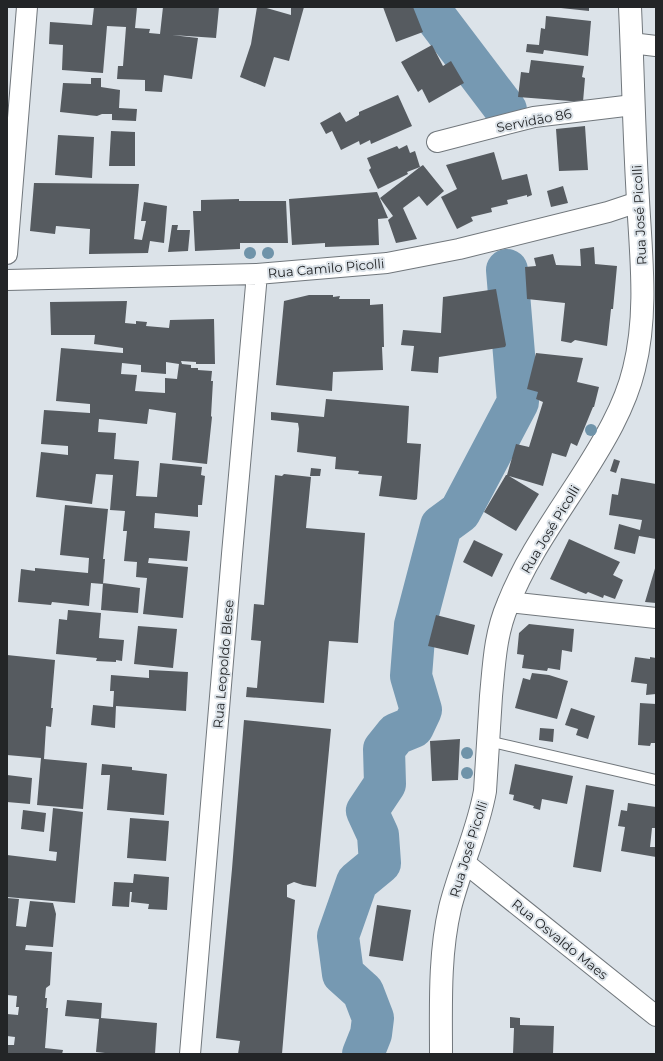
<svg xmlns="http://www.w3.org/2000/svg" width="663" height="1061" viewBox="0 0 663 1061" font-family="Montserrat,sans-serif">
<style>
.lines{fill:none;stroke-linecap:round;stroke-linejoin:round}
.river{stroke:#7699b2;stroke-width:42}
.building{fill:#565b60;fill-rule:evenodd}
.lane-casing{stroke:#71777c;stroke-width:12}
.street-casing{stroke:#71777c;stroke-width:22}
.secondary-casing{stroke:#71777c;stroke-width:24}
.lane{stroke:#fff;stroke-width:10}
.street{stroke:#fff;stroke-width:20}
.secondary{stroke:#fff;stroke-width:22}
.tree{fill:#6f93a9}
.labels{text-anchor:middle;stroke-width:4;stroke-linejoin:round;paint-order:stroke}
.street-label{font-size:13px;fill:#232527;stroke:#dce3e9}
</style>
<rect width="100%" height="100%" fill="#dce3e9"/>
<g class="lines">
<path class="river" d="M428,7l78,103
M363,1054l8,-20 2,-16 -10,-26 -20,-18 -5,-38 19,-54 23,-19 -2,-28 -11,-24 18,-27 -1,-35 12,-15 17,-7 8,-17 -10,-34 4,-51 26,-99 19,-14 58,-110 -11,-132"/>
</g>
<path class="building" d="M94,7h43l-2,21 15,1 -1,4 11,1 3,-27h56l-3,31 -44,-3 26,3 -6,41 -28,-4 -2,17 -17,-1v-11l-28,-1 1,-13h5l3,-39 -19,-1 -4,47 -41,-3 1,-25 -14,-1 1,-22 42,3z
M257,7h6l28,8v-8h13l-15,54 -15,-4 -9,30 -25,-10 11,-33z
M383,7h30l10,25 -27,10z
M561,7h28v4l-28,-3z
M546,16l45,5 -3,35 -44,-6 -1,4 -17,-2 1,-8 12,1 2,-17 4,1z
M432,45l11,21 8,-5 13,22 -35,20 -7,-14 -4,3 -17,-30z
M531,60l53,6 -2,11 3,1 -2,24 -65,-5 3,-25 8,1z
M91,78h10v9l19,3 -1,18 18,1 -1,12 -24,-1v-6h-10l-5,2 -37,-4 3,-29 28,1z
M398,95l14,31 -41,18 -1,-4 -10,5 -1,-4 -18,9 -9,-19 -6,3 -6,-11 20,-11 6,10 13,-7v-3z
M585,126l3,44 -29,1 -3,-42z
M111,131l24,1v34h-26z
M58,135l36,2 -2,41 -37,-3z
M407,145l3,8 5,-2 5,16 3,-2 21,26 -17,15 -8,-10 -16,12 14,31 -21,4 -8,-23 5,-4 -13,-18 40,-31 -13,5 1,2 -30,15 -9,-19 2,-2 -4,-10 30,-12 2,3z
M494,152l8,28 25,-6 5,21 -5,2v-2l-20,5 1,4 -17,4 1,4 -21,5 2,4 -16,8 -16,-32 16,-8 -11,-24z
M34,183l105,1 -5,55 8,1 4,-19h-5l3,-19 23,4 -3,37 -14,-2 -2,12 -59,1 1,-25 -34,-3 -1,8 -25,-3z
M563,186l5,17 -17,4 -4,-16z
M377,192l11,26 -10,1 1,26 -54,2v-4l-33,2 -3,-46z
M239,199v2h47l2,42h-48v6l-45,2 -2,-40h8v-11z
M172,225h6l-1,5h13l-2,21 -20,1z
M594,247l1,17 22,2 -4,43h-2l-4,37 -32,-6 -4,3 -10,-2 4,-38 -38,-4 -2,-32 11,-1 -2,-8 19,-4 3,11 25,1 -1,-17z
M496,289l10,56 -1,2 -66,10 -1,16 -27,-2 3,-25 -13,-1 2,-15 38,3 2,-36z
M309,295h24v2l7,-1 -1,3h31v6l13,-1 1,43h-2l1,23 -50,2 -1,19 -56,-6 8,-84z
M127,301l-2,22 11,1v-3l11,1 -1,4 23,2 1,-8 44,-1 1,45h-19v-2l-15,-1 1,3 9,1v3h7v2l14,1 -1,10h2l-2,35 1,1 -5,47 -35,-4 4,-47 -27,-4 -2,15 -48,-5 -1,13 18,1 -2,26 25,2 -3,35 21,1 3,-34 42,4 -1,8 4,1 -3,29h-4v12l-43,-4 -1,15 36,3 -3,30 -38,-3 -1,5 40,4 -5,51 -40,-4 4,-36 -11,-1 1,-15 -13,-1 3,-30h-4l2,-20 -15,-1 3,-35 -17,-1 -4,30 -56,-7 5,-45 27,3v-9l-27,-2 3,-34 46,3v-9l-34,-3 5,-53 62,5v-5l-29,-4 1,-9h-44l-1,-33zM166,362l13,2 -2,15 -12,-1v15l-30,-2 2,-16 -16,-1 1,-11 19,2v7l25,2z
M536,353l47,5 -6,24 22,5 -5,20h-1l-16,39 -6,-3 -5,14 -14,-4 -9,33 -34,-10 30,18 -23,37 -32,-19 22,-37h1l9,-31 13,3 14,-45 -7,-3 2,-7 -11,-3z
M326,399l83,7 -2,37 14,1 -4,55 -2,1 -36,-4 3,-20 -24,-2 1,-3 -24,-2 1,-12 -39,-5 2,-23 -1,-6 -27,-3v-8l53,5z
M614,459l6,2 -4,12 -6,-2z
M311,468l10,1 -1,7h-10z
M284,474l27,3 -5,51 59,5 -7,110 -29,-2 -5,62 -78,-6 1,-10 10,1 4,-47 -10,-1 3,-36 10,1 11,-130 7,1z
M621,478l35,6v55l-17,-3 -4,18 -21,-5 5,-25 21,6 2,-10 -33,-5 3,-21 6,1z
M65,505l43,4 -5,50h2l-2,25 -12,-1 -2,23 -37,-4 -1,3 -33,-3 3,-33 14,2v-3l53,5 1,-15 -29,-3z
M569,539l51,23 -7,13 10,5 -8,19 -11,-4 -1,3 -15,-6 -2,2 -36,-15z
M474,540l29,14 -11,23 -29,-15z
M656,565v38l-11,-1z
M103,583l37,5 -2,25 -37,-3z
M68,610l33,3 -2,25 25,2 -2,21 -6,-1v2l-20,-1 1,-3 -41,-4 3,-35 8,1z
M436,615l39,10 -7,30 -40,-9z
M529,624l45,5 -2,23 -10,-2 -2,20 -12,-2 -1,3 -25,-3 2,-13 -7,-1 2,-21z
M138,626l39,3 -4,39 -39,-4z
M7,655l48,5 -4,48h2l-2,19 -5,-1 -2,33 43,4 -4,46 -46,-4 4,-47 -34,-3z
M635,657l15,2v-2l6,1v36l-10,1 1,-11 -16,-2z
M149,670l39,2 -2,39 -70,-5 -1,22 -24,-3 2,-20 20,2 1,-16h-4l1,-16 38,3z
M532,673l17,2 19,6 -11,38 -42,-11 8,-30 7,2z
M640,703l16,1v39h-5l-1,3 -12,-1z
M571,708l24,8 -7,23 -12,-4 2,-6 -13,-4z
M244,720l87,9 -15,158 -13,-2 -9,-3 -7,3v12l8,3 -13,154h-44l2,-13 -24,-3 16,-169z
M540,728l14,1 -1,13 -14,-2z
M460,739l-2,41 -26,1 -2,-40z
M102,764l30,3v3l35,4 -3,41 -57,-5 3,-35h-9z
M515,764l58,12 -6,28 -25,-5 -2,11 -7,-2 1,-2 -21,-6 1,-5 -5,-1z
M7,775l25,3 -2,26 -23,-2z
M586,785l28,5 -13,82 -28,-5z
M628,803l28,4v21h-4l-2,19h6v10l-35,-6 4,-24 -7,-1 3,-16 6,1z
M53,808l30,4 -8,91 -68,-6v-42l49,6 1,-9 -8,-1z
M23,810l23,3 -2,19 -23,-3z
M130,818l39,3 -3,40 -39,-3z
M134,874l35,3 -2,33 -19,-1 1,-5 -18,-2 1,-10h-2l-1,15 -17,-1 2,-24 19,1z
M7,898l12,1 -3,27 10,1 4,-26 23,2 3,11 -3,33 -27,-2 -1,5 27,2 -2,33 -4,3 -1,10h2l-1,10h2l-3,40 18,2 -1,4h-55v-9h7l1,-8 -8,-1v-22l11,1 1,-8h-3l1,-11 -10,-1 1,-68h-1z
M377,905l34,5 -8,51 -34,-5z
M67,1000l35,3 -1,15 56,5 -2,31h-41l-18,-2 3,-33 -34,-3z
M510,1017l10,1v7l34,1 -1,28h-40l1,-26h-4z"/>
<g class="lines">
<g class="lane-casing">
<path id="lane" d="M488,741l168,39"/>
</g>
<g class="street-casing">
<path id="street" d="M631,43l25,3
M437,142l97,-25 99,-12
M7,254l20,-247
M7,280l250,-6 130,-11 72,-14 149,-37 30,-10
M508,602l148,16
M465,863l191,153
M190,1054l42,-500 25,-280"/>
</g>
<g class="secondary-casing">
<path id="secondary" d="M441,1054c0,-48 -2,-99 9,-146 10,-40 28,-77 35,-117 2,-32 4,-63 6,-95 3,-31 4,-62 17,-92 18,-46 48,-87 74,-128 21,-33 43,-69 52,-107 14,-55 7,-113 4,-169 -4,-64 -5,-129 -8,-193"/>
</g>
<use href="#lane" class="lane"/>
<use href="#street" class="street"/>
<use href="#secondary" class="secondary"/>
</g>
<g class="tree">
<circle cx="250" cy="253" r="6"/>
<circle cx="268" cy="253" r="6"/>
<circle cx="591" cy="430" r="6"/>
<circle cx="467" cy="753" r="6"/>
<circle cx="467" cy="773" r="6"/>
</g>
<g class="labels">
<g class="street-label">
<text transform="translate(534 120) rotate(-11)" y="5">Servidão 86</text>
<text transform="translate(639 215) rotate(-93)" y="5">Rua José Picolli</text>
<text transform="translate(326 268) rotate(-5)" y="5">Rua Camilo Picolli</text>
<text transform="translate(550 529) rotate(-59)" y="5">Rua José Picolli</text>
<text transform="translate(223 664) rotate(-85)" y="5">Rua Leopoldo Blese</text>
<text transform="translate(468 849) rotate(-73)" y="5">Rua José Picolli</text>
<text transform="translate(560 939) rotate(39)" y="5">Rua Osvaldo Maes</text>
</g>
</g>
<rect width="663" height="1061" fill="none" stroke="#232527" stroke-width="16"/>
</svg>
